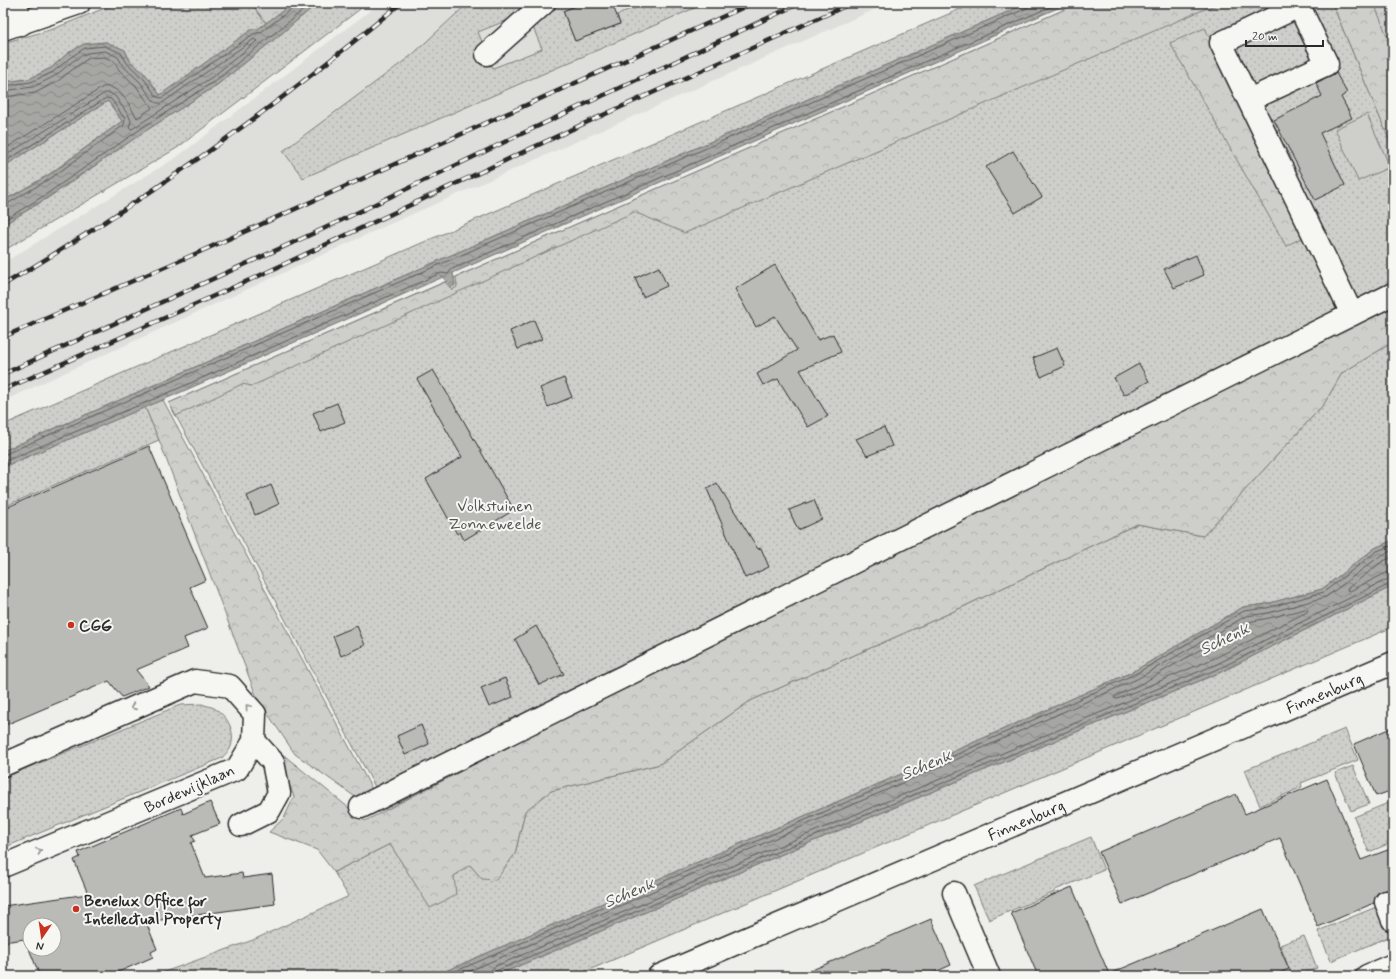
<svg xmlns="http://www.w3.org/2000/svg" width="1396" height="979" viewBox="0 0 1396 979" font-family="Mynerve,sans-serif">
<style>
.built{fill:#dededb}
.grass{fill:url(#grass-dots);stroke:#7c7c7a}
.forest{fill:url(#forest-crowns);stroke:#7c7c7a}
.park{fill:url(#park-tufts);stroke:#7c7c7a}
.pitch{fill:#cececa;stroke:#7c7c7a}
.water{fill:url(#water-waves);stroke:#757573}
.lines{fill:none;stroke-linecap:round;stroke-linejoin:round}
.shore{stroke:#5c5c5b;stroke-width:1}
.building{fill:#babab7;stroke:#2b2b2b;fill-rule:evenodd}
.minor-casing{stroke:#2b2b2b;stroke-width:25}
.minor{stroke:#f6f6f2;stroke-width:22}
.rail-casing{stroke:#2b2b2b;stroke-width:4.5}
.rail{stroke:#f6f6f2;stroke-width:3;stroke-dasharray:9;stroke-linecap:butt}
.oneway{stroke:#90908e}
.poi-dot{fill:#c8321e;stroke:#f6f6f2;stroke-width:1.5}
.labels{text-anchor:middle;stroke-width:4;stroke-linejoin:round;paint-order:stroke}
.park-label{font-size:16px;fill:#545453;stroke:#f6f6f2}
.poi-label{font-size:16px;font-weight:bold;fill:#2b2b2b;stroke:#f6f6f2;text-anchor:start}
.street-label{font-size:16px;fill:#2b2b2b;stroke:#f6f6f2}
.water-label{font-size:17px;font-style:italic;fill:#565655;stroke:#f6f6f2}
</style>
<defs>
<pattern id="grass-dots" width="8" height="8" patternUnits="userSpaceOnUse"><rect width="8" height="8" fill="#cececa"/><path d="M2 2h.1M6 6h.1" fill="none" stroke="#b1b1ae" stroke-width="1.8" stroke-linecap="round"/></pattern>
<pattern id="forest-crowns" width="20" height="18" patternUnits="userSpaceOnUse"><rect width="20" height="18" fill="#cececa"/><path d="M2 6a3 3 0 1 1 6 0M12 15a3 3 0 1 1 6 0" fill="none" stroke="#b1b1ae"/></pattern>
<pattern id="park-tufts" width="24" height="20" patternUnits="userSpaceOnUse"><rect width="24" height="20" fill="#cececa"/><path d="M3 7l-1-3M5 7V3M7 7l1-3M15 17l-1-3M17 17v-4M19 17l1-3" fill="none" stroke="#b1b1ae"/></pattern>
<pattern id="water-waves" width="16" height="10" patternUnits="userSpaceOnUse"><rect width="16" height="10" fill="#a6a6a3"/><path d="M0 5q4-4 8 0t8 0" fill="none" stroke="#878785"/></pattern>
</defs>
<rect width="100%" height="100%" fill="#eeeeea"/>
<filter id="ink" filterUnits="userSpaceOnUse"><feTurbulence type="fractalNoise" baseFrequency=".025" numOctaves="2"/><feDisplacementMap in="SourceGraphic" scale="8" xChannelSelector="R" yChannelSelector="G"/><feConvolveMatrix kernelMatrix="1 2 1 2 8 2 1 2 1" color-interpolation-filters="sRGB"/></filter>
<g filter="url(#ink)">
<path class="built" d="M380,3h509l-499,221 -387,177v-138l174,-106z"/>
<path class="grass" d="M117,3h134l15,20 -8,6 -6,1 -92,65 -13,-19 -17,-15 -5,-11 -19,-8 -22,2 -16,9 -17,15 -22,11 -26,3v-39l50,-14z
M318,3h50l-191,145 -174,103v-26l45,-27 96,-66 73,-47 59,-47z
M468,3h66l-14,12 -42,17 15,36 49,-19 -10,-24 10,-12 15,-10h26l-20,8 12,30 45,-17 -3,-9 26,-12h63l-403,175 -20,-27 129,-96z
M974,3h54l-1025,448v-26z
M1079,3h253l61,146v174l-999,504 -20,-42 -205,-382z
M108,101l14,20 -74,54 -45,26v-34z
M1393,342v198l-18,8 -53,41 -56,15 -23,3 -109,64 -184,82 -516,223h-281l100,-36 94,-43 1,-1 -14,-24 56,-28 40,63 24,-31 16,-11 12,14 33,-25 10,-43 26,-20 109,-27 90,-63 200,-88 187,-89 66,12 121,-132 18,-31z
M145,407l14,33 -156,67v-40z
M1393,586v41l-818,349h-80l297,-126 429,-178z
M202,704c4,2 8,2 12,4 14,8 23,25 16,41 -2,3 -6,6 -8,9l-219,90v-70l177,-73z
M1345,729l13,31 -57,23 1,4 -42,19 -15,-36z
M1353,766l16,38 -18,7 -16,-38z
M1393,801v41l-24,10 -15,-35z
M1091,837l13,33 -49,20v2l-66,28 -15,-34z
M1381,905l12,30 -62,26 -13,-30z
M1304,936l13,32 -20,8h-5l-12,-31z"/>
<path class="forest" d="M251,3h42l-27,20z
M1079,3h140l-534,230 -51,-21 -382,174 -10,-2 -66,32 -7,-13 276,-121 7,8 5,-3 -1,-10z
M1332,3h61v146z
M1205,28l100,208 -19,10 -116,-203z
M1393,299v43l-51,31 -18,31 -121,132 -66,-12 -187,89 -200,88 -90,63 -109,27 -26,20 -10,43 -19,26 -14,-1 -12,-14 -16,11 2,19 -26,13 -40,-64 -56,28 -17,-22 -48,-18 15,-14 10,-21 -19,-49 90,73 274,-142z
M163,400l211,393 -13,8 -66,-47 -38,-56 -98,-258 -14,-33z"/>
<path class="park" d="M1374,3h19v48z"/>
<path class="pitch" d="M1367,114l23,53 -32,14 -23,-52z"/>
<path class="water" d="M293,3h25l-42,35 -59,47 -73,47 -97,66 -44,27v-24l46,-26 73,-54 -14,-20 -105,66v-85l26,-3 22,-11 17,-15 16,-9 22,-2 19,8 5,11 17,15 13,19 92,-66h6z
M1028,3h41l-616,270 2,12 -4,2 -8,-10 -280,123 -160,67v-16z
M1393,540v46l-172,86 -429,178 -297,126h-61l516,-223 184,-82 109,-64 23,-3 56,-15 53,-41z"/>
<g class="lines">
<path class="shore" d="M3,86l28,-4 22,-10 18,-15 14,-9 20,-2 16,7 6,10 17,16 13,18 5,1 91,-64 8,-2 32,-24 2,-5
M3,91l30,-4 22,-11 18,-15 14,-8 18,-2 13,6 5,9 17,16 13,18 4,3h5l92,-64 3,2 -45,36 -80,52 -3,-1 2,-7 -2,-5 -14,-20 -5,-3h-5l-102,64
M3,97l32,-4 23,-12 19,-15 12,-8 15,-1 10,4 5,9 17,16 16,22 -15,10c-8,-13 -17,-34 -34,-31l-100,63
M3,163l103,-65 5,1 14,20 -1,6 -73,53 -44,26h-4
M3,221l42,-26 97,-67 73,-47 97,-78
M3,455l1022,-446 3,-2v-4
M3,462l158,-66 280,-123 7,1 4,-5 607,-266
M1393,557l-10,4 -35,27 -1,2 3,1 36,-18 7,-1
M1306,609l2,1 -1,2 -92,46 -98,41 -3,-1 1,-2 26,-12 107,-62 21,-4z
M445,976l506,-219 184,-83 109,-63 23,-3 57,-16 53,-41 16,-6
M458,976l495,-215 184,-82 109,-63 22,-3 58,-16 54,-41 13,-6
M490,976l1,-6 5,-4 293,-124 428,-178 171,-85 5,-1
M495,976v-4l3,-2 293,-124 429,-178 170,-84 3,-1"/>
</g>
<path class="building" d="M583,3h29l8,21 -45,17 -12,-30z
M1336,73l11,20 -6,4 11,21 -32,15 25,52 -30,15 -41,-80 48,-24 -6,-13z
M1013,151l29,46 -27,16 -29,-46z
M1196,255l8,20 -30,13 -10,-19z
M775,265l43,75 15,-6 8,18 -41,18 28,46 -20,11 -30,-48 -15,6 -6,-11 40,-24 -22,-34 -19,11 -21,-38z
M659,267l8,19 -24,11 -8,-19z
M534,320l8,19 -24,10 -8,-18z
M1057,348l8,18 -24,11 -8,-19z
M1139,364l10,17 -25,14 -10,-17z
M433,370l29,48 52,92 -50,30 -4,-8 -3,2 -31,-55 36,-22 -45,-78z
M564,378l8,19 -24,10 -8,-19z
M337,403l8,19 -24,10 -8,-19z
M884,427l8,19 -25,10 -11,-17z
M149,446l57,134 -16,7 18,41 -24,10 4,10 -52,22 13,16 -27,11 -13,-16 -106,45v-217z
M717,483l41,66 3,-1 8,19 -24,11 -38,-89z
M271,485l8,19 -24,11 -8,-19z
M814,500l8,19 -24,11 -9,-20z
M357,626l8,19 -24,11 -8,-20z
M536,626l28,48 -25,11 -24,-46z
M505,678l8,19 -24,10 -8,-19z
M421,725l8,19 -24,11 -8,-19z
M1393,727v63l-17,6 -22,-52z
M1327,779l34,81 32,-12v44l-5,-2 -7,1 -5,4 -2,8 -56,24 -38,-89 -158,66 -23,-52 137,-58 9,20z
M210,802l10,22 -28,11 3,6 -4,2 14,35 37,-5 1,5 29,-4 3,30 -129,18 11,27 -6,3 2,5 -44,19h-69l-15,-37 -22,3v-36l85,-12 -14,-34 6,-3 -2,-5 103,-44 2,6zM30,925h24v24h-24z
M1072,887l37,87 154,-65 26,60 -16,7h-235l-27,-63z
M931,919l20,46 -25,11h-128z"/>
<g class="lines">
<g class="minor-casing">
<g id="minor">
<path d="M16,3l5,21"/>
<path d="M3,29l76,-26"/>
<path d="M487,54l57,-51"/>
<path d="M1249,100l78,-36 -28,-58 -78,37 131,271"/>
<path d="M3,765l192,-84 35,5 25,28 -1,27 -17,28 -234,97"/>
<path d="M361,807l1032,-513"/>
<path d="M241,825l28,-14 10,-18 -6,-31 -19,-21"/>
<path d="M954,893l35,83"/>
<path d="M1386,902l7,18"/>
<path id="s1" d="M659,976l734,-313"/>
<path d="M1367,976l26,-11"/>
</g>
</g>
<use href="#minor" class="minor"/>
<g class="rail-casing">
<path id="rail" d="M3,285c141,-83 273,-178 398,-282
M3,337l192,-83 558,-251
M3,374l320,-145 194,-93 283,-133
M3,390l260,-116 318,-149 271,-122"/>
</g>
<use href="#rail" class="rail"/>
</g>
<defs><path id="oneway-chevron" d="M-2-3.5L2.5 0L-2 3.5" fill="none" stroke-width="1.6" stroke-linecap="round" stroke-linejoin="round"/></defs>
<g class="oneway">
<use href="#oneway-chevron" transform="translate(133 707) rotate(156)"/>
<use href="#oneway-chevron" transform="translate(248 707) rotate(-131)"/>
<use href="#oneway-chevron" transform="translate(39 851) rotate(-22)"/>
</g>
</g>
<g class="poi-dot">
<circle cx="71" cy="625" r="4"/>
<circle cx="76" cy="909" r="4"/>
</g>
<g class="labels">
<g class="park-label">
<text x="495" y="511">Volkstuinen<tspan x="495" dy="18">Zonneweelde</tspan></text>
</g>
<g class="poi-label">
<text x="79" y="631">CGG</text>
<text x="84" y="906">Benelux Office for<tspan x="84" dy="18">Intellectual Property</tspan></text>
</g>
<g class="street-label">
<text dy="6" stroke="none"><textPath href="#s1" startOffset="723">Finnenburg</textPath></text>
<text transform="translate(189 788) rotate(-24)" y="6">Bordewijklaan</text>
<text dy="6" stroke="none"><textPath href="#s1" startOffset="399">Finnenburg</textPath></text>
</g>
<g class="water-label">
<text transform="translate(1224 638) rotate(-26)" y="6">Schenk</text>
<text transform="translate(926 764) rotate(-23)" y="6">Schenk</text>
<text transform="translate(629 892) rotate(-23)" y="6">Schenk</text>
</g>
</g>
<rect width="1396" height="979" fill="none" stroke="#f6f6f2" stroke-width="16"/>
<rect x="8" y="8" width="1380" height="963" fill="none" stroke="#2b2b2b" stroke-width="1.5" filter="url(#ink)"/>
<g transform="translate(42 937) rotate(193)"><circle r="19" fill="#f6f6f2" stroke="#a5a5a2"/>
<path d="M0-3L7 15L0 10L-7 15Z" fill="#c8321e"/>
<text y="-6" font-size="11" font-weight="bold" text-anchor="middle" fill="#2b2b2b">N</text>
</g>
<path d="M1246 40v6h77v-6" fill="none" stroke="#2b2b2b" stroke-width="2"/>
<text x="1252" y="40" font-size="12" fill="#2b2b2b" stroke="#f6f6f2" stroke-width="3" paint-order="stroke">20 m</text>
</svg>
